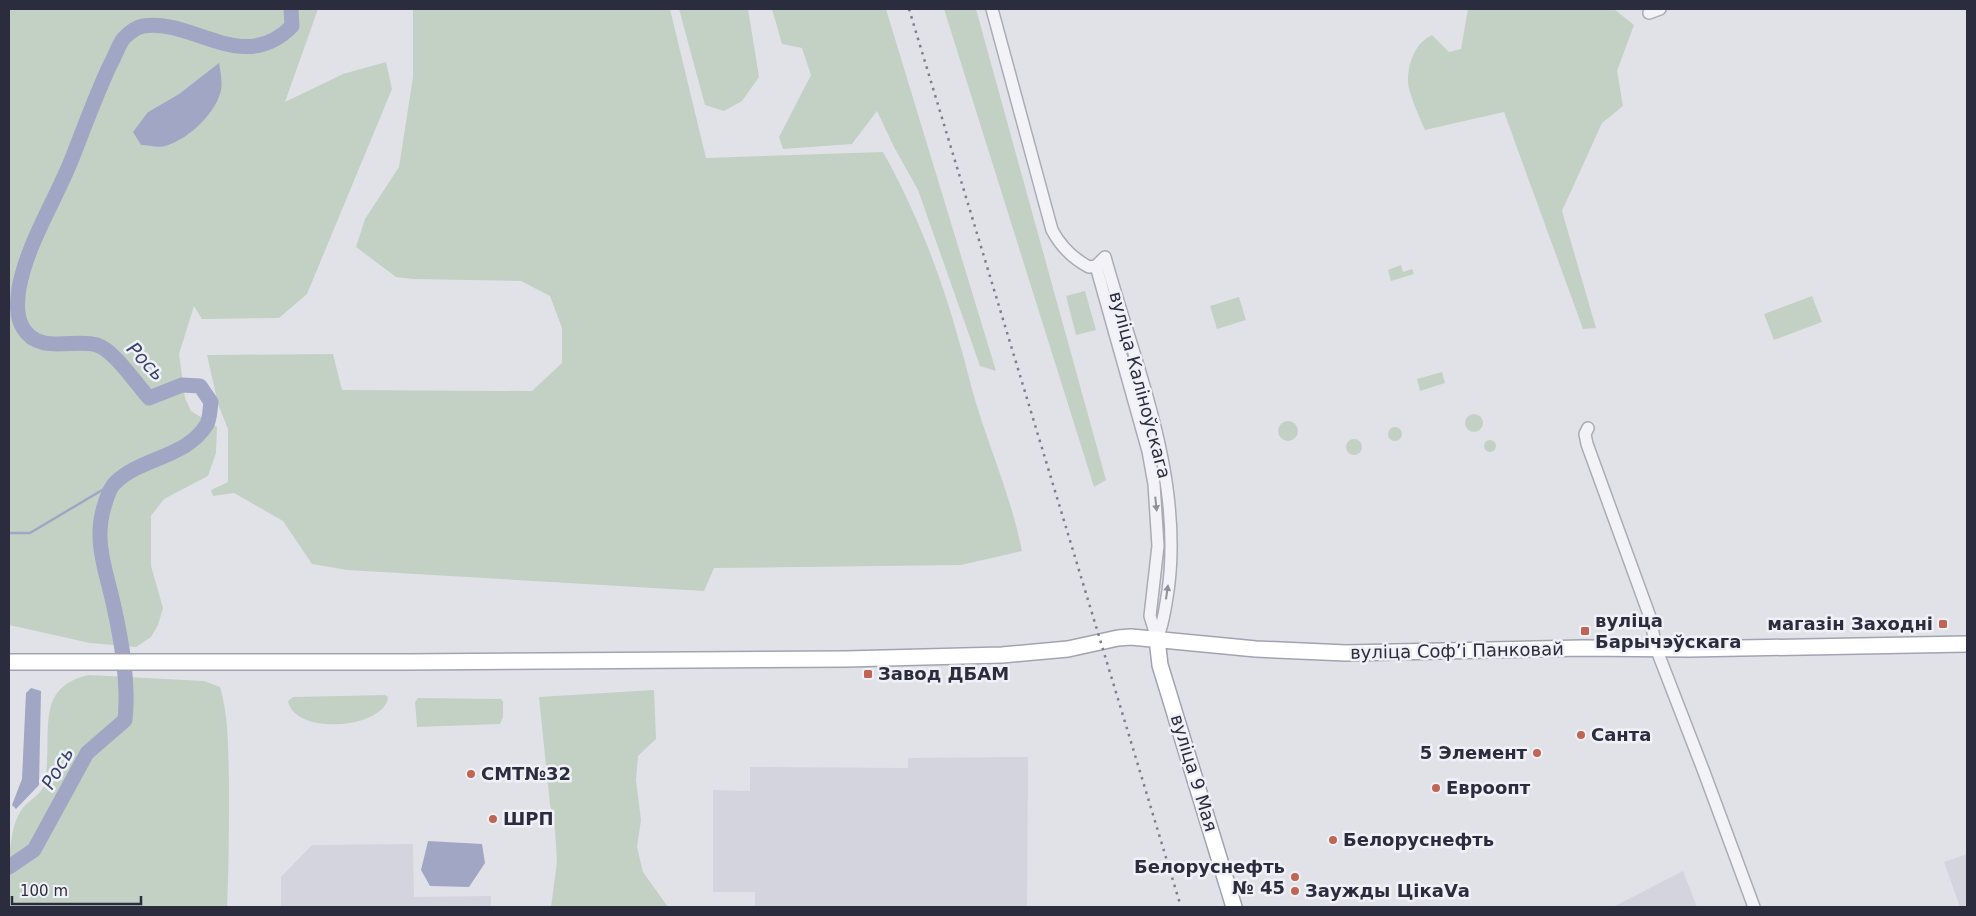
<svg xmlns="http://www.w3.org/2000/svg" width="1976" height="916" viewBox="0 0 1976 916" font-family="'DejaVu Sans',sans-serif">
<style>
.built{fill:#d3d4dd}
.green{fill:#c3d1c4;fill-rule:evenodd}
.water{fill:#a0a6c4}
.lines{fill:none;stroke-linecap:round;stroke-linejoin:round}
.stream{stroke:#a0a6c4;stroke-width:2.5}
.river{stroke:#a0a6c4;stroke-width:15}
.minor-casing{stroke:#aaabb5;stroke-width:14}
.major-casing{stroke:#a1a3b3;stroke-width:18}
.minor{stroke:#f3f3f7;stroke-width:11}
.major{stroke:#fff;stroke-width:15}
.rail{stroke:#7c7d90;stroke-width:2.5;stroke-dasharray:2.5 5;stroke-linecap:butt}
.oneway{fill:#8f909a}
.poi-dot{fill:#c06453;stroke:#f0f1f6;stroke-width:2}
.labels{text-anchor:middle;stroke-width:5;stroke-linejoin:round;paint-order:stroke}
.street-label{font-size:18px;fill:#2b2c3e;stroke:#f0f1f6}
.poi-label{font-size:18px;font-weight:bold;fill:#2b2c3e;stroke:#f0f1f6;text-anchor:start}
.water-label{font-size:19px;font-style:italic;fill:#39416e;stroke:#f0f1f6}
</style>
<rect width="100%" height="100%" fill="#e1e2e8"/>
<path class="built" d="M1028,757l-1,150h-272v-15h-42v-102l37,1v-24l158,1v-10z
M413,844l1,53 77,-1v11h-210v-30l31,-32z
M1967,854v53h-7l-16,-45z
M1683,871l14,36h-84z"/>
<path class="green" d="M9,9h309l-33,93 58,-28 43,-12 6,27 -85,205 -28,24 -77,1 -8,-13 -15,48 6,44 6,13 26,16 -1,26 -8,23 -44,23 -13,17v50l12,42 -5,17 -7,12 -15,10 -46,-4 -81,-18zM219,64l1,31 -11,18 -21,22 -40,-23 31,-18z
M413,9h257l36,149 177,-6c33,59 58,123 76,189 6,20 11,42 17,62 15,49 36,97 46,148l-61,14 -247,3 -10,23 -357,-21 -35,-6 -29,-43 -49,-28 -21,3 -2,-6 17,-8v-53l-10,-25 -11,-49 126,-1 9,36 190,1 30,-28v-35l-12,-32 -29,-15 -108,-2 -17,-2 -40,-30 9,-28 34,-52 14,-90z
M679,9h69l11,68 -17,24 -18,10 -19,-6z
M772,9h114l110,362 -16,-5 -62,-176 -24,-43 -17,-36 -25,33 -69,5 -4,-12 32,-62 -9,-27 -20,-4z
M944,9h32l130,471 -12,7z
M1468,9h146l20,16 -17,46 6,35 -21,17 -40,88 34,117 -13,1 -79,-217 -79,18c-5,-12 -17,-37 -17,-49 0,-18 7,-38 24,-46l17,17 12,-3z
M1401,265l2,7 9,-3 2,5 -23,7 -3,-11z
M1085,291l11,39 -20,5 -10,-39z
M1812,296l10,26 -48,18 -10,-26z
M1239,297l7,23 -29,9 -7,-23z
M1442,372l3,11 -25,8 -3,-12z
M1465 423a9 9 0 1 1 18 0a9 9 0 1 1-18 0Z
M1278 431a10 10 0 1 1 20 0a10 10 0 1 1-20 0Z
M1388 434a7 7 0 1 1 14 0a7 7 0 1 1-14 0Z
M1346 447a8 8 0 1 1 16 0a8 8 0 1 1-16 0Z
M1484 446a6 6 0 1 1 12 0a6 6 0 1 1-12 0Z
M89,675l115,6 16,6c9,31 8,62 9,94 0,43 0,84 -2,126h-218c0,-26 -3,-76 13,-98 7,-9 19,-14 23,-25 2,-6 1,-14 2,-20 3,-41 -8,-78 42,-89z
M654,690l2,49 -18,17 -2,24 5,40 -4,27 6,25 25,35h-117l6,-45 -2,-33 -5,-25 -11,-107z
M385,695l3,2c-2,31 -93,40 -100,4l5,-4z
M418,698l83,1 2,3v15l-3,7 -83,3 -2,-25z"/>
<path class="water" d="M219,63c2,11 4,21 1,31 -7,22 -33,46 -55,52 -7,2 -17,-1 -24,-1l-8,-13 15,-20 31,-18z
M31,688l10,3 -2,94 -23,24 -4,-4 10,-26 4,-86z
M428,841l54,3 3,19 -16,24 -39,-1 -9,-16z"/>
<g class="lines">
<path class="stream" d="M9,533h21l84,-50"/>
<path class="river" d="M9,867l25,-17 53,-97 38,-33c4,-37 -3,-77 -11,-113 -7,-34 -21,-65 -10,-100 2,-7 6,-20 11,-24 26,-26 72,-25 92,-59 3,-6 3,-16 4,-22l-11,-16 -18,-1 -33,13c-12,-13 -35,-48 -52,-53 -23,-7 -58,10 -74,-17 -7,-12 -6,-26 -4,-40 9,-47 37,-88 54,-132 12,-31 23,-61 37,-91 5,-8 8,-20 14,-27 5,-5 12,-11 19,-12 50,-8 100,50 149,0l-1,-17"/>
<g class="minor-casing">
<path id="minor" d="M992,9l60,221c9,17 20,28 37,37l7,-1 9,-9c30,109 79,219 63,334 -3,17 -4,32 -11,48
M1649,13l11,-4
M1096,266l52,185 6,33 4,62 -8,70 7,23
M1588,428l-3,6 2,10 63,173 6,31 48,124 50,135"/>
</g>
<g class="major-casing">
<path id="major" d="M1157,639l3,26 74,242
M9,662h396l441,-3 156,-4 66,-6 50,-11 13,-1 125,12 90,4 237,-5 106,1 278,-5"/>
</g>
<use href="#minor" class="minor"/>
<use href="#major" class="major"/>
<path class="rail" d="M909,9l272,898"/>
</g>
<defs><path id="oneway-solid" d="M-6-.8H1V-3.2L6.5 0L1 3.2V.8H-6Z" transform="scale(1.25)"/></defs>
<g class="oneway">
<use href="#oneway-solid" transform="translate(1156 504) rotate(84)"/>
<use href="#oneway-solid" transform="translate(1167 592) rotate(-82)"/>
</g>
<g class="poi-dot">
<rect x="1938" y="619" width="10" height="10" rx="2.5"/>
<rect x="1580" y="626" width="10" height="10" rx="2.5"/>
<rect x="863" y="669" width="10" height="10" rx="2.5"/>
<circle cx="1581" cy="735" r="5"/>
<circle cx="1537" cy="753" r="5"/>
<circle cx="471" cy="774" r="5"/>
<circle cx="1436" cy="788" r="5"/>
<circle cx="493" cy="819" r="5"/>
<circle cx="1333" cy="840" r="5"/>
<circle cx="1295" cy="877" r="5"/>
<circle cx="1295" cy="891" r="5"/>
</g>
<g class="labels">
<g class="street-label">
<text transform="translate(1140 385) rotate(75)" y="6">вуліца Каліноўскага</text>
<text transform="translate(1457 651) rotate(-1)" y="6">вуліца Софʼі Панковай</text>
<text transform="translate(1194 773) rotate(73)" y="6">вуліца 9 Мая</text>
</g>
<g class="poi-label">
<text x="1595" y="627">вуліца<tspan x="1595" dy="21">Барычэўскага</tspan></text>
<text x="1933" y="630" text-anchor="end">магазін Заходні</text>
<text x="878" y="680">Завод ДБАМ</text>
<text x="1591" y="741">Санта</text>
<text x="1527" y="759" text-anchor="end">5 Элемент</text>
<text x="481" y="780">СМТ№32</text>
<text x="1446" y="794">Евроопт</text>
<text x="503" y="825">ШРП</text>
<text x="1343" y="846">Белоруснефть</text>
<text x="1285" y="873" text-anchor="end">Белоруснефть<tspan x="1285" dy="21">№ 45</tspan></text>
<text x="1305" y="897">Заужды ЦікаVа</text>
</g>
<g class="water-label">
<text transform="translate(146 361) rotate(46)" y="7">Рось</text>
<text transform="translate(57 768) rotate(-60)" y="7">Рось</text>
</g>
</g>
<rect width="1976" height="916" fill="none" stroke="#2b2c3e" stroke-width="20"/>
<path d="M12 896v8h129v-8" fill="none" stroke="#2b2c3e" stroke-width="2.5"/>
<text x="20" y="896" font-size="15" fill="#2b2c3e" stroke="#f0f1f6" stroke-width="4" paint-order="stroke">100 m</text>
</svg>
